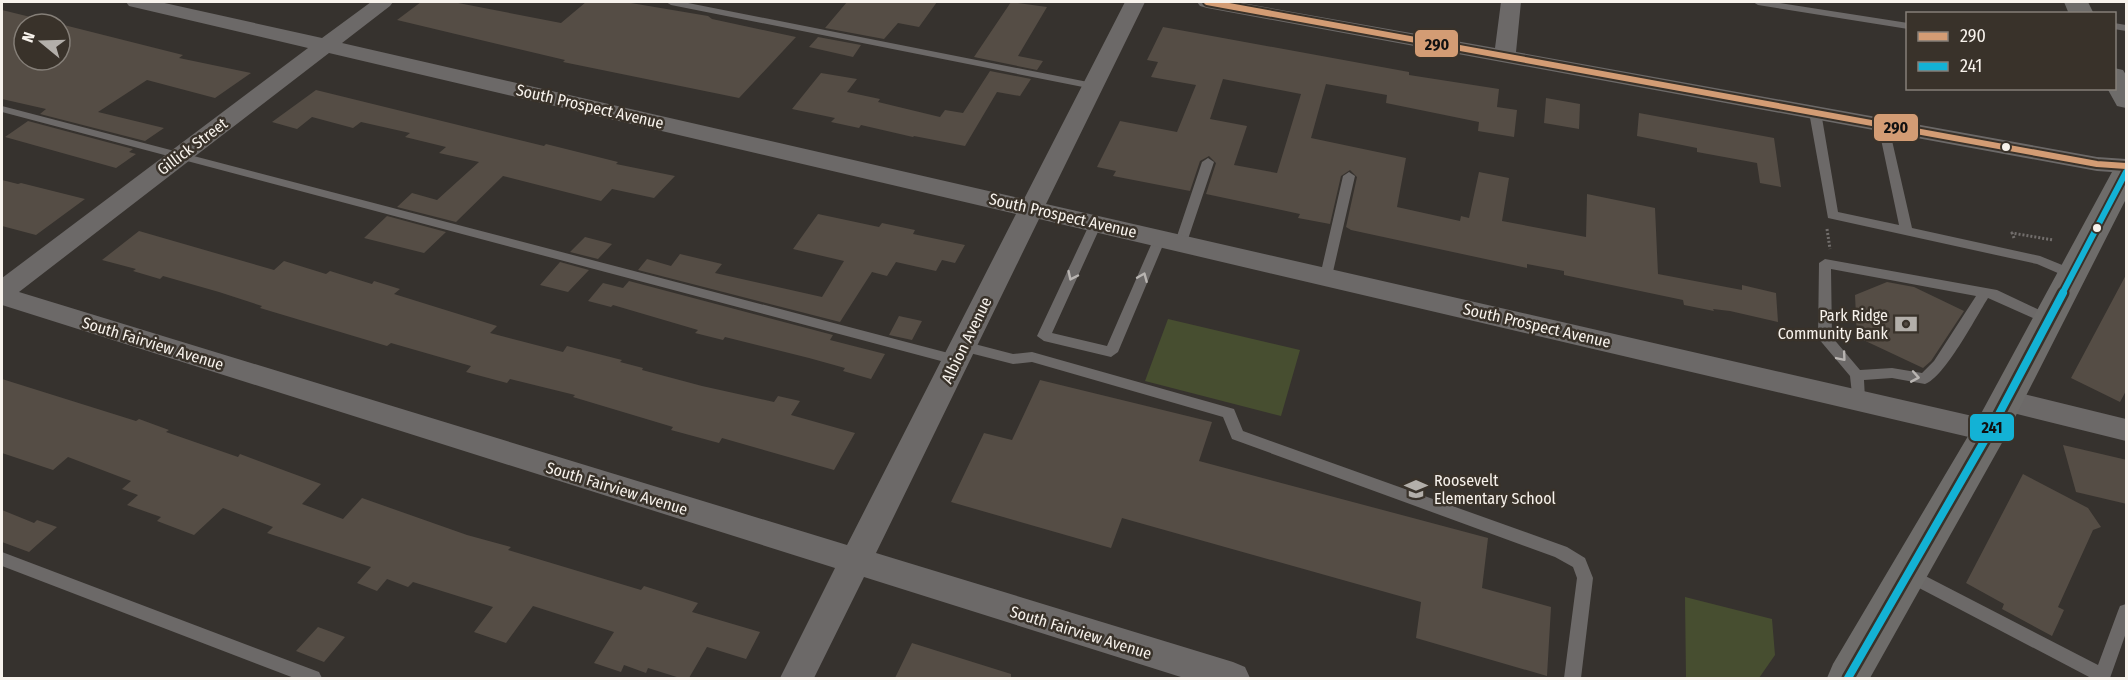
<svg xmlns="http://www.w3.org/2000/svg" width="2128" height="680" viewBox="0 0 2128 680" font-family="'Fira Sans Condensed',sans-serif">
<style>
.green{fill:#474e30}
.building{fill:#554d45;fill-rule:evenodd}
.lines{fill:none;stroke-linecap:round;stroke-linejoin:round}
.path{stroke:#726e6c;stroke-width:3;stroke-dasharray:2 2;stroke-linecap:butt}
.lane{fill:#6c6968;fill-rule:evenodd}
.street{fill:#6c6968;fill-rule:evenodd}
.secondary{fill:#6e6c6a;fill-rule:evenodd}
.bus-1-casing{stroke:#39322a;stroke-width:10}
.bus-2-far1-casing{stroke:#39322a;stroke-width:10}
.bus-2-casing{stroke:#39322a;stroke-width:13}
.bus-1{stroke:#d39c74;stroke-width:6}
.bus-2-far1{stroke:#13b2d5;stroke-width:6}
.bus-2{stroke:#13b2d5;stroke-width:8}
.oneway{stroke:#b8b4b1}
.bus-dot{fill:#f7f2ec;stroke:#39322a;stroke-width:2}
.labels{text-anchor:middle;stroke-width:5;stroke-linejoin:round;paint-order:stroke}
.street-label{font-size:16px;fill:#f7f2ec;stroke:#39322a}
.poi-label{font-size:16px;fill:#f7f2ec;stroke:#39322a;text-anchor:end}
.line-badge{stroke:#39322a;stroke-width:2}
.pale-badge-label{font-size:16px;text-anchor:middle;font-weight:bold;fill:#111}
</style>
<rect width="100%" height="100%" fill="#36322e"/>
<path class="green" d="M1168,319l132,31 -19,66 -136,-35z
M1685,597l87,22 3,36 -16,23h-73z"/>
<path class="building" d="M421,2h32l108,21 25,-21h39l83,14 4,3 84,18 -57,61 -176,-36 2,-2 -168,-40z
M847,2h90l-18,25 -21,-4 -14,16 -59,-11z
M1011,2l36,5 -29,49 25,5 -6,9 -63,-13z
M2,10l57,14h-35v36h36v-36l123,31 -4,3 72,15 -36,25 -68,-18 -49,32 66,16 -19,13 -105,-27 6,-5 -44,-10z
M1163,27l246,45v3l90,14 -2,18 20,3 -3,27 -36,-6 1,-9 -93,-19 1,-8 -61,-11 -15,54 95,20 -9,49 63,14 1,-5 8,2 10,-46 30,6 -7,43 84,16 1,-43 68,14 3,66 84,16v-5l34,8 2,29 -48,-11 -17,-2 1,2 -30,-6 -1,-5 -119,-25v-4l-37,-7v4l-176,-38 -5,-3 11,-50 -7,-7 -9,6 -11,48 -32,-6 2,-4 -94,-20 10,-31 -7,-7 -9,5 -10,30 -77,-15 3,-5 -19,-4 23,-46 57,11 19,-47 -45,-8 7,-15 -11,-2zM1223,79l78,15 -24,79 -43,-8 13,-39 -37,-7z
M818,37l43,8 -8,12 -44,-10z
M990,71l41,8 -11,17 -23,-4 -32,54 -51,-10 -1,1 -52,-12 -2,3 -28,-6 4,-4 -43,-9 29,-36 36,6 -10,13 33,7 -2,3 62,15 5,-7 18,3z
M316,90l228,56 2,-2 72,18 -2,2 59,12 -21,22 -42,-9 -11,12 -98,-25 -47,46 -59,-15 15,-14 25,7 42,-38 -40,-9 7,-6 -41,-10 5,-4 -49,-11 -8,6 -41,-11 -15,12 -25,-7z
M1546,98l34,6 -1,25 -35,-6z
M1639,113l135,25 7,49 -21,-4 -3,-20 -60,-11v-4l-60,-12z
M28,121l105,28 -4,3 7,2 -20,14 -111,-31z
M2,180l16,4 3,-1 64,16 -49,36 -34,-9z
M818,214l61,13 3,-4 33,7 -2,4 52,11 -10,18 -13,-3 -6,11 -40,-9 -9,14 -15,-4 -32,50 -202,-52 9,-11 24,7 9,-12 42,10 -7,9 107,24 22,-36 -51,-12z
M387,216l59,16 -22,21 -60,-15z
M139,231l135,39 10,-9 42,13 4,-3 42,13 2,-3 26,8 -6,5 103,32 -7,7 73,19 4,-6 55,14 -2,2 23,6 -1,2 60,16 72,16 4,-6 22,5 -9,14 64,18 -21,37 -112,-32 -3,5 -48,-13 2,-3 -100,-30 2,-2 -65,-16 -3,4 -41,-11 5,-6 -80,-23 -4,3 -127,-38 2,-2 -43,-14 -56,-16 -3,3 -27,-8 3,-2 -34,-9z
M585,237l27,7 -14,15 -28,-7z
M560,262l29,8 -21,22 -28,-7z
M2127,273v116l-7,13 -49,-24z
M629,281l204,54 -3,5 55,14 -14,25 -28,-8 2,-3 -36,-10 -84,-21 -2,3 -28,-7 3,-3 -85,-25 -2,2 -23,-6 15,-18 20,5z
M1887,282l27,5 50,24 -33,50 -8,7 -66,-31 -2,-42z
M899,316l23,5 -10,19 -23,-5z
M2,379l134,42 3,-2 30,11 -3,2 72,25 2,-3 81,30 -19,20 41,15 19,-21 105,37 44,12 -3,3 133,40 3,-4 54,17 -6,9 68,20 -14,27 -39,-12 -18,31h-9l-32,-10 -2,5 -22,-8 -3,7 -27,-9 20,-31 -81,-26 -27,37 -32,-11 19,-25 -80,-25 -5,5 -21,-8 -10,12 -20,-8 14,-16 -104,-34 6,-6 -50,-19 -29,27 -37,-14 4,-4 -34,-12 11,-10 -16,-6 9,-8 -63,-24 -15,13 -51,-17z
M1040,380l172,42 -13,39 289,77 -6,50 69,19 -4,69 -131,-38 5,-36 -299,-84 -11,30 -160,-46 33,-69 28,7z
M2063,445l64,15v44l-51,-12z
M2023,474l65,34 13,19 -8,3 -35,77 6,3 -12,26 -50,-27 2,-5 -38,-21z
M2,510l32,13 3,-3 20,7 -28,25 -27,-10z
M318,627l27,10 -21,25 -28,-11z
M912,643l99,31v4h-116z"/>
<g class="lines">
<path class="path" d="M1827,229l3,20
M2014,238l-2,-5 41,7"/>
<path class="lane" d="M666,2h17l410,81 5,3 -5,3 -422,-84z
M1753,2h20l135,21v6l-150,-24z
M2114,23l12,2v6l-12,-2z
M2,106l954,249 5,1 2,4 -2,4 -5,1 -954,-253z
M1815,109l6,3 17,100 61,13 -21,-100 6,-3 4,1 24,105 128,28 37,15 1,3 -1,3h-10l-30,-13 -209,-46 -19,-106z
M1208,158l6,4 -27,80 -6,4 -4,-1 -2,-3 27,-80z
M1349,172l6,4 -23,100 -6,4 -6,-4 23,-100z
M1096,219l6,4 -50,110 55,13 47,-108 6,-4 6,4 -48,114 -7,5 -67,-16 -7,-5 53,-113z
M1825,259l172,31 55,26 2,3 -7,5 -5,-2 -54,-24c-12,19 -44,80 -63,86l-33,-6 -28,2 1,19 -2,4h-10l-3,-27 -32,-38 1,-75zM1831,269l145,27 -42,65 -12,12 -30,-5 -32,2 -28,-33z
M963,341l50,13 19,-2 202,57 9,22 324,116 18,11 8,20 -12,100h-17l13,-100 -4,-11 -18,-10 -323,-118 -9,-22 -191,-55 -19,2 -55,-14 -2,-4 2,-4z
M2,552l317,120 3,6h-28l-292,-112z
M1908,567l190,98 20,-54 2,-5 6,-2v29l-16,45h-19l-189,-99 -2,-5 2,-5z"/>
<path class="street" d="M126,2h34l162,36 49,-36h22l-3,4 -48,37 682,156 101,-197h20l-99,202 944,216 10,3 4,8 -4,8 -10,3 -951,-223 -163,334 357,109 12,5 5,11h-66l-320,-101 -50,101h-34l55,-110 -833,-263v-27l306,-230 -179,-42zM329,53l687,161 -169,331 -828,-253z
M1197,2h40l258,46 6,-46h20l-5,50 581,105 29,2v14l-29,-2 -890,-163 -7,-2z
M2007,390l119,29v22l-129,-32 -4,-8 4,-8z"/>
<path class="secondary" d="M2064,2h24l6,12h-25z
M2114,68l9,2 3,5v33l-9,-2 -10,-18h7z
M2126,163v36l-123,242 -133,237h-43l6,-14 144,-243 135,-249 4,-6z"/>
<g class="bus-1-casing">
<path id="bus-1" d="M1207,2l890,162 29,2"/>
</g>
<g class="bus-2-far1-casing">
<path id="bus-2-far1" d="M2062,294l64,-122"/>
</g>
<g class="bus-2-casing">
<path id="bus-2" d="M1848,678l142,-247 73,-138"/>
</g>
<use href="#bus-1" class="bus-1"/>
<use href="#bus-2-far1" class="bus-2-far1"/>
<use href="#bus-2" class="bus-2"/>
</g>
<defs><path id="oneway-chevron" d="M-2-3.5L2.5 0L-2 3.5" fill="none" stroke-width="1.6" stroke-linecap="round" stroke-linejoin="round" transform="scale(1.5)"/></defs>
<g class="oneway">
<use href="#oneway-chevron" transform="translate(1072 276) rotate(115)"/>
<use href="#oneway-chevron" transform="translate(1143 277) rotate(-67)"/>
<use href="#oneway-chevron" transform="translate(1842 357) rotate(50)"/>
<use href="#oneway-chevron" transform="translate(1915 377) rotate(10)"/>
</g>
<defs>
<g id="bank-bare" transform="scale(1.8)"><path d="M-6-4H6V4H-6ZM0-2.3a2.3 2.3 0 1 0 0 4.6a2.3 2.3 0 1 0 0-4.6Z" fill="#b3afaa" stroke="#39322a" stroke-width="2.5" paint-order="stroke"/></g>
<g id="school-bare" transform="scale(1.8)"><path d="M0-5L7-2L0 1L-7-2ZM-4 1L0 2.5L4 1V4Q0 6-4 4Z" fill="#b3afaa" stroke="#39322a" stroke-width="2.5" paint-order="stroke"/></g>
</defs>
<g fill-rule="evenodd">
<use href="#bank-bare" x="1906" y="324"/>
<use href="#school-bare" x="1416" y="489"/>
</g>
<g class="bus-dot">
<circle cx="2006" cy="147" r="5"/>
<circle cx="2097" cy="228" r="5"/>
</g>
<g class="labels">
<g class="street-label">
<text transform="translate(590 106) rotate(13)" y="6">South Prospect Avenue</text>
<text transform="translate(192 146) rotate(-37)" y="6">Gillick Street</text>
<text transform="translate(1063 215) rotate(13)" y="6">South Prospect Avenue</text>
<text transform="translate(1537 325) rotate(13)" y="6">South Prospect Avenue</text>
<text transform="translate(966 340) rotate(-64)" y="6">Albion Avenue</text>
<text transform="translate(153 343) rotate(17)" y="6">South Fairview Avenue</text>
<text transform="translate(617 488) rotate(17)" y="6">South Fairview Avenue</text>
<text transform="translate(1081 632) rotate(17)" y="6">South Fairview Avenue</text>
</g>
<g class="poi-label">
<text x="1888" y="321">Park Ridge<tspan x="1888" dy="18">Community Bank</tspan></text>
<text x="1434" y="486" text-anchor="start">Roosevelt<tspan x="1434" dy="18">Elementary School</tspan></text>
</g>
</g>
<g class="line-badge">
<rect x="1414" y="29" width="45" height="29" rx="6" fill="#d39c74"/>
<rect x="1873" y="113" width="46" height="29" rx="6" fill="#d39c74"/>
<rect x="1969" y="413" width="46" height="29" rx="6" fill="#13b2d5"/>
</g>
<g class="pale-badge-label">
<text x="1437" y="50">290</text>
<text x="1896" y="133">290</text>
<text x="1992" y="433">241</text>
</g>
<rect width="2128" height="680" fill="none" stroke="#f7f2ec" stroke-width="6"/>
<rect x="1906" y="12" width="210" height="78" fill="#39322a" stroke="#857f78" stroke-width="1.5"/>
<rect x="1918" y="32" width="30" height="9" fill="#d39c74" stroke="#857f78" stroke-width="1.5"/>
<text x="1960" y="42" font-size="18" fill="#f7f2ec">290</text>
<rect x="1918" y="62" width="30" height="9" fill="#13b2d5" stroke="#857f78" stroke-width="1.5"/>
<text x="1960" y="72" font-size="18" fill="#f7f2ec">241</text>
<g transform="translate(42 42) rotate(289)"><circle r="28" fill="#39322a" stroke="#857f78" stroke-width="1.5"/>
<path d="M0-4.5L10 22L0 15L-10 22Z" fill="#b3afaa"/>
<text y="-9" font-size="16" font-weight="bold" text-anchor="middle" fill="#f7f2ec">N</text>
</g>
</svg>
